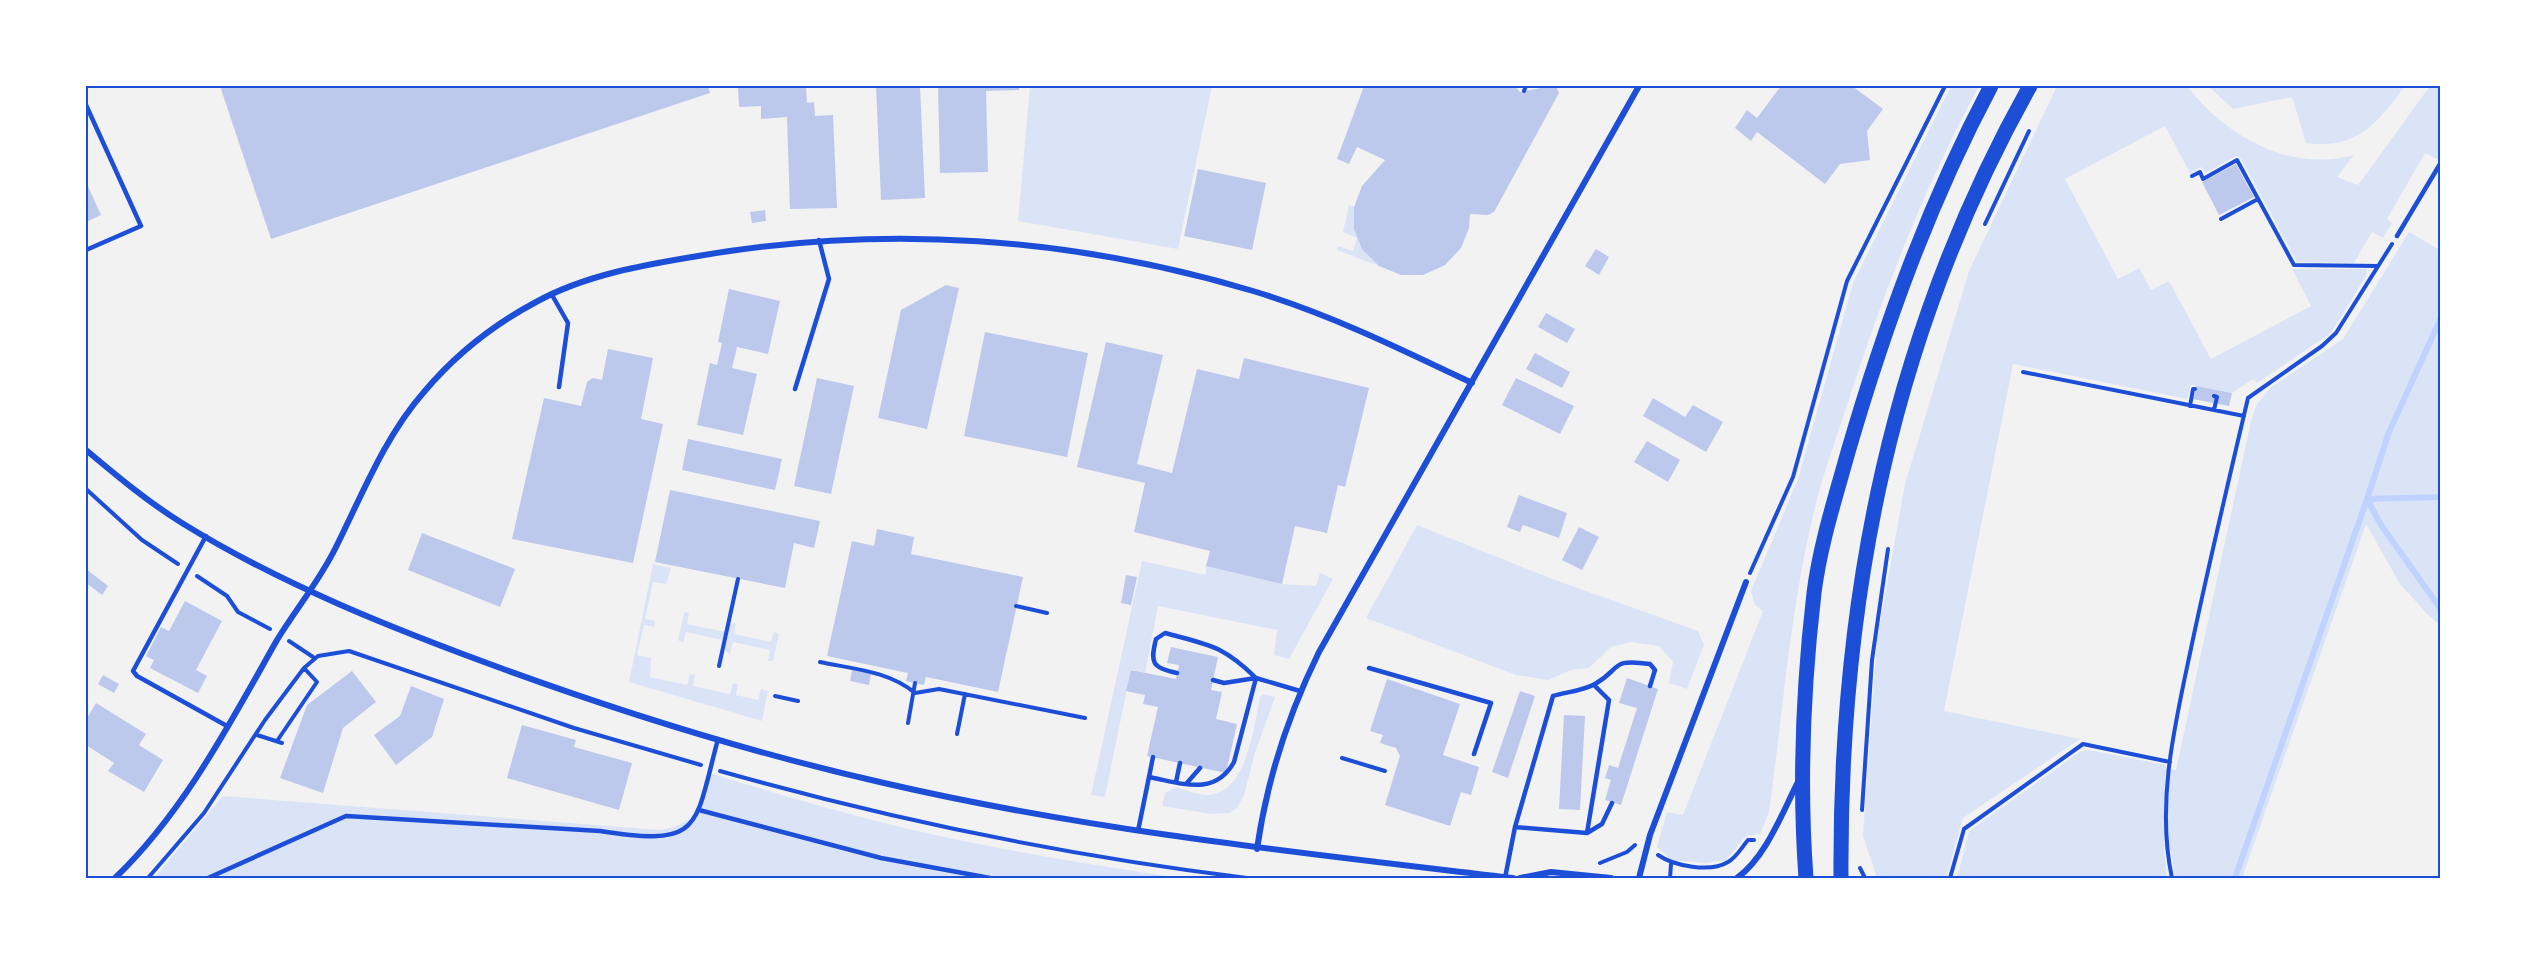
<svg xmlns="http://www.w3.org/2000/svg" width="2526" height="964" viewBox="0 0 2526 964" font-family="'DM Sans',sans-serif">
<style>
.green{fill:#dbe4f7}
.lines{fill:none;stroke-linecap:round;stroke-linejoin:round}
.stream{stroke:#bfd3fe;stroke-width:6}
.building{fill:#bdc9ec}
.path{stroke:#1d4ed8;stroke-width:4}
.service{stroke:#1d4ed8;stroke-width:4.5}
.minor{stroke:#1d4ed8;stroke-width:6}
.primary{stroke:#1d4ed8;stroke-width:15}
.neatline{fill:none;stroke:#1d4ed8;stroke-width:2}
</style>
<rect width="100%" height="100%" fill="#f2f2f2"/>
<path class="green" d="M1030,86h182l-34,163 -160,-28z
M1951,86h28c-55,102 -94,202 -130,313 -12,37 -26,75 -35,112 -24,99 -31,201 -45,301l-9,22 -14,2 -20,24 -20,3 -34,-3 -15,-13 10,-35 16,3 80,-204 -8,-6 -4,-14 47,-112 55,-196z
M2057,86h130c38,50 104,87 167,69l-17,22 21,8 72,-99h10v67l-3,6 -12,-6 -38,66 5,4 -9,15 -11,-6 -18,31 -57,-1 -56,-103 -5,-3 -30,17 -5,-6 -11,6 -25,-47 -100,53 53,100 21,-11 12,22 18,-9 42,78 100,-53 -19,-37h75l-1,7 -35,57 -74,50 -4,-4 -21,14 -41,-8 -4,14 -174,-35 -69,347 136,28 -117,79 -17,60h-69l-14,-42 14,-196 28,-156 64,-213z
M2208,86h197c-28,37 -47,64 -99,57l-14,-46 -59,12z
M1349,205l5,2c0,26 6,40 25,59l-42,-16 1,-4 15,5 4,-13 -14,-6z
M2409,232l31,18v375l-12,-10 -28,-31 -34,-60 -124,354h-67l-4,-27 -7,-4 3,31h-210l12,-47 112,-80 8,-1 77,15v4l10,1 75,-349 6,-17 13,-16 73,-49z
M1417,525l130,52 151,54 6,14 -17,44 -18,-6 4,-21 -14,-16 -29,-4 -19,5 -22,21 -18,2 -23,10 -32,-5 -150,-57z
M1142,561l64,14v-9l76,18 34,2 4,-13 13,6 -44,80 -15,-4 3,-25 -119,-24 -13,67 -14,-4 -26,128 -14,-2z
M653,564l18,4 -5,16 -13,-2 -8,37 10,2 -1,6 -10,-2 -7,30 14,3 -1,19 37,8 3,-11 5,1 -2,11 37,8 3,-11 5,1 -2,11 22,5 3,-11 7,2 -6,30 -133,-39z
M689,612l-2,12 38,8 -2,8 -37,-8 -3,11 -5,-3 6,-27z
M736,623l-2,11 37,8 3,-10 5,2 -6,27h-5l2,-11 -37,-8 -3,12 -5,-4 5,-26z
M1263,694l12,3 -20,56 -11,42 -7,13 -8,5 -17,1 -50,-8 3,-13 11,-6c10,3 22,8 32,8 39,-2 46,-69 52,-98z
M709,773c63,19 125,38 188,53 93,23 188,37 282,52h-1025l69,-82 437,34c38,-6 40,-23 49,-57z"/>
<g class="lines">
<path class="stream" d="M2440,320l-51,112 -22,67 14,26 59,83
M2235,878l132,-379 73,-2"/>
</g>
<path class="building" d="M220,86h488l2,7 -439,146z
M795,86l1,2 10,-1 1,16 7,-1 1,14 18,-1 4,93 -47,1 -3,-92 -26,2v-13l-22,1 -1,-20z
M876,86h44l5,112 -44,2z
M938,86h81v4l-33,1 2,81 -48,1z
M1364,86h151l5,6 31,-6 6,2 2,5 -65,119 -6,3 -18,-1 -1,14 -8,20 -16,17 -22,10h-22l-22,-9 -17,-17 -8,-20v-22l8,-21 23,-26 -28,-13 -8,17 -12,-5z
M1781,86h71l31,23 -16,22 3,29 -30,4 -15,20 -68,-52 -6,9 -16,-13 12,-18 10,8z
M2236,164l18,33 -35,18 -17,-33z
M1198,169l68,14 -14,67 -68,-14z
M86,182l15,33 -15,7z
M765,210l1,11 -14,2 -2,-11z
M1596,249l13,8 -10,18 -14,-9z
M946,285l13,3 -32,141 -49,-11 23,-108z
M729,289l51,12 -12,53 -31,-7 -5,21 25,6 -14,61 -46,-10 13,-62 7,2 5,-22 -4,-1z
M1546,313l29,16 -8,14 -29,-16z
M985,332l103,21 -21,104 -103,-21z
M1106,342l57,13 -26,109 35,9 25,-104 42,10 5,-21 125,30 -24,99 -7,-2 -11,48 -32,-7 -13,58 -76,-18 4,-15 -76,-19 11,-49 -68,-16z
M608,349l45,9 -12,61 22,5 -30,139 -121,-24 32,-141 37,8 6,-24 6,-4 9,2z
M1535,353l35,19 -8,16 -36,-19z
M817,378l37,8 -23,108 -37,-8z
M1516,378l58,28 -14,28 -58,-29z
M2196,386l36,7 -3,13 -36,-7z
M1653,398l32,19 8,-12 30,17 -17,30 -63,-36z
M688,439l94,20 -7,31 -93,-20z
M1647,441l33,19 -12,22 -34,-20z
M670,490l150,31 -6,27 -20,-5 -9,45 -130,-26z
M1519,495l48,18 -8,25 -36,-13 -3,7 -13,-5z
M1579,527l20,10 -17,33 -20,-10z
M877,529l37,8 -3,17 112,23 -25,115 -72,-15 -2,8 -18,-4 2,-8 -81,-17 25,-115 22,5z
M422,533l93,36 -15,38 -92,-37z
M86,569l22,17 -6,9 -16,-12z
M1126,575l11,2 -6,28 -10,-2z
M185,601l37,20 -26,49 11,6 -9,17 -48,-25 4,-8 -8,-4 15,-29 8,4z
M1171,647l47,10 -7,33 11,2 -6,27 21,5 -11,49 -79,-17 11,-49 -15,-3 2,-9 -19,-4 5,-21 45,9 3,-14 -12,-2z
M852,670l19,4 -2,11 -19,-4z
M352,671l24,31 -33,26 -20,65 -43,-15 27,-73z
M103,675l16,9 -5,9 -16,-9z
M1627,678l31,11 -37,116 -16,-5 6,-20 -6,-2 4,-13 9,3 19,-60 -18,-5z
M1387,679l73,25 -17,51 36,12 -8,28 -10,-3 -11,34 -65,-21 15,-49 -4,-8 -16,-5 3,-8 -13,-4z
M411,686l33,13 -12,38 -36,28 -22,-30 26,-19z
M1520,691l15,5 -27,82 -16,-6z
M96,703l50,31 -7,11 24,15 -19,32 -36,-21 6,-8 -28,-18v-25z
M1564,715l21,1 -5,94 -21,-1z
M522,725l54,15 -2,7 58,16 -13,47 -112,-32z"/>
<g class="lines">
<path class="path" d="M1524,91l2,-5
M2192,176l8,-4 3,7 34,-19 57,105 84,1
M2221,219l37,-20
M1985,224l44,-93
M2023,372l221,44
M2214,396l3,1 -3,13
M2190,406l3,-17h2
M86,489l56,51 36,24
M1750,573l43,-96 54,-196 98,-195
M197,576l30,20 11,16 32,17
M1016,606l31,7
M289,641l24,16
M820,662c33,7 69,9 95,31l24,-4 146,29
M719,666l19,-87
M775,696l23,5
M908,723l7,-40
M957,734l8,-40
M257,735l25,8
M277,741l40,-59 -13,-14
M1342,758l43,13
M720,771c173,49 349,85 527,107
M1862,810l10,-150 16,-111
M1658,855c16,11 52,18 70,7 8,-4 14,-15 20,-22h6
M1600,863l27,-11 8,-7
M1860,868l5,10
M148,878l56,-65 61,-93 39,-52 14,-12 31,-5 225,77 127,37
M1670,878l1,-14
M1950,878l14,-49 119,-85 87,18
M2172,878c-17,-79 5,-162 21,-239 17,-80 36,-160 55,-241l74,-52 14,-13 56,-89"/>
<path class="service" d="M86,105l55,121 -55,24
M2397,236l43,-72
M552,295l16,28 -9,64
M795,389l34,-110 -10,-39
M206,536l-73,135 4,5 90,50
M1369,668l122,35 -17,51
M1177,673c-25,-5 -27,-10 -21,-34l9,-6c44,12 57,12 91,45l-32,5 -11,-3
M1149,777l4,-20
M1176,782l4,-19
M1186,784l14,-16
M699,810l182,48 109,20
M1515,827l72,6 15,-9 10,-21
M1138,831l11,-54c32,6 66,20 85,-15l22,-84 44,13
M1587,833l22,-133 -15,-15
M208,878l138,-62 254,15c103,16 94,-2 118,-92
M1505,878l10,-51 38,-131c12,-4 30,-5 42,-12 27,-15 14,-26 55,-20l5,6 -5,16"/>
<path class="minor" d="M86,450c31,26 62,52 96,73 100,62 214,107 324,147 124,45 250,84 378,113 207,48 418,70 629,95
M1257,849c10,-70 31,-134 62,-197l320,-566
M115,878c69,-66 115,-155 162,-238 19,-31 43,-60 59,-93 26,-52 49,-111 88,-155 31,-37 69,-67 112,-90 49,-27 107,-37 162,-46 186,-32 375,-19 555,35 76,23 148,58 219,92
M1520,878l31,-6 60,6
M1639,878l11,-43 96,-253
M1737,878c29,-21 45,-65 61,-96"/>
<path class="primary" d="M1806,878c-7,-95 -3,-190 8,-285 6,-48 21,-94 34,-141 37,-127 81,-249 143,-366
M1841,878c-2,-280 51,-546 189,-792"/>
</g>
<rect width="2526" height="964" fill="none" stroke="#ffffff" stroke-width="174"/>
<rect x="87" y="87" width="2352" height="790" class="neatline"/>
</svg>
